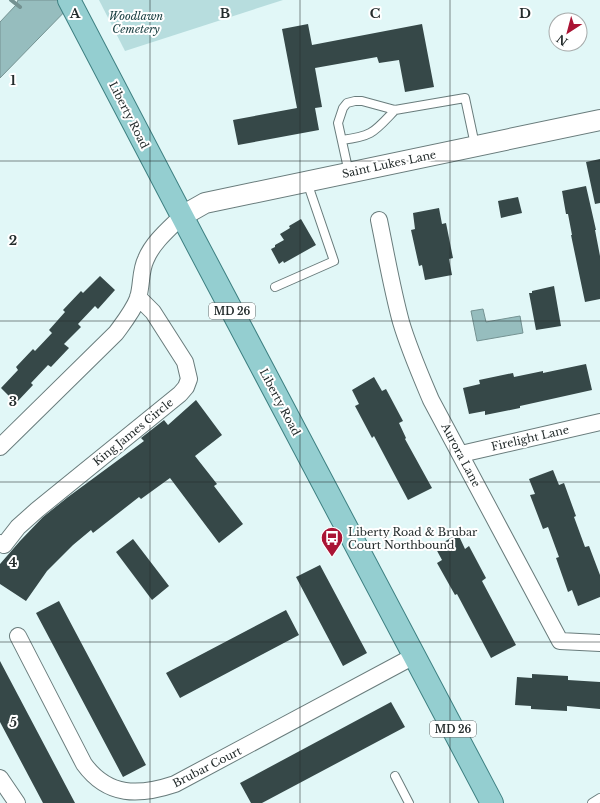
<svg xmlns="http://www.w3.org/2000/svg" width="600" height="803" viewBox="0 0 600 803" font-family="'Libre Baskerville',serif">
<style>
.green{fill:#b7ddde}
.water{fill:#96bdbe;stroke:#749292}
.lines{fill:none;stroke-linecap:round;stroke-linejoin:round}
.stream{stroke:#749292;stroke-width:4}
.building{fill:#364848}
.service-casing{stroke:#697c7c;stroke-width:10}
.minor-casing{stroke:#697c7c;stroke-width:18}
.tertiary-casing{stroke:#697c7c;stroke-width:22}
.primary-casing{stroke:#3e8082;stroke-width:24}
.service{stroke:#fff;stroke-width:8}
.minor{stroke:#fff;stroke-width:16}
.tertiary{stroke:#fff;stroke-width:20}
.primary{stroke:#94ced0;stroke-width:22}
.grid{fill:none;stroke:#242c2c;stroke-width:1;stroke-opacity:0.55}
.labels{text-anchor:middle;stroke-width:4;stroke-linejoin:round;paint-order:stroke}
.shield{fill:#fff;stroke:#666b6b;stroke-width:1}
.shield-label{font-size:10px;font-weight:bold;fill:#242c2c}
.park-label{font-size:11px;font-style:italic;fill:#143a3c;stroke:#fff}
.street-label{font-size:11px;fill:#242c2c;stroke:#fff}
.poi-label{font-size:11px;fill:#242c2c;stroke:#fff;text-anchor:start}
.grid-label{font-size:13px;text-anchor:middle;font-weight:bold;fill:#242c2c;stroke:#fff;stroke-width:4;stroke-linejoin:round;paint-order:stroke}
</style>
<rect width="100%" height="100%" fill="#e1f7f7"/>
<path class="green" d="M99,0h184l-158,51z"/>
<path class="water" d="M18,0h58l-76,78v-56l16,-17z
M483,309l3,13 34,-6 3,17 -46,8 -6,-30z"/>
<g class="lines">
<path class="stream" d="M11,0l9,7"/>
</g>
<path class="building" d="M308,24l4,21 110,-21 12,63 -29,5 -6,-32 -20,3 -2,-6 -62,11 7,39 -7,1 4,22 -81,15 -5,-25 64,-12 -15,-79z
M600,159v44l-5,1 -9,-42z
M586,186l10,44h-1l5,26v43l-15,3 -14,-67h1l-4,-21h-2l-4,-23z
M518,197l4,16 -21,5 -3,-17z
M439,208l3,16 4,-1 7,35 -4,1 3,16 -27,5 -3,-15 -3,1 -8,-36 4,-1 -2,-16z
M301,219l15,26 -32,18 -1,-2 -4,3 -8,-15 4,-2v-2l9,-5 -4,-6 10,-6 -1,-2z
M100,276l15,14 -17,19 -3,-3 -17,18 3,3 -17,17 5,4 -18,19 -3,-2 -17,18 2,2 -17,18 -15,-15 17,-18 -2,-3 17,-18 2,2 17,-18 -3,-3 16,-18 -2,-2 18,-19 2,2z
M554,286l7,40 -25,4 -7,-37h3v-2z
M586,364l6,26 -72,16v2l-35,7v-4l-16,3 -6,-26 17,-4 -1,-4 34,-7 1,4 29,-6v2z
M374,377l8,14 4,-2 17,32 -4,2 7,15 -1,1 27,49 -24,12 -34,-64 -2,2 -17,-32 4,-2 -7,-14z
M196,400l26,35 -27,21 22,28 -3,2 29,38 -24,19 -49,-65 -29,21 -2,-2 -46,36 -2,-3 -18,15 -26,26 -21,30 -26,-17v-20l20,-23 23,-24 25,-20 76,-56 -3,-3 23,-18 4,5z
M553,470l6,15 5,-2 12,33 -2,1 11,30 4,-1 11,29v22l-22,9 -6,-16 -4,2 -12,-34 3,-1 -11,-30 -5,2 -13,-34 5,-1 -6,-15z
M458,534l7,15 4,-3 17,32 -4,3 34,64 -25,13 -34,-64 -2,1 -18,-32 5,-3 -7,-13z
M133,539l36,47 -17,14 -36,-48z
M320,565l47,88 -24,13 -47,-89z
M59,601l87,164 -23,12 -87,-164z
M286,610l13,25 -119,63 -14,-25z
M0,661l75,142h-32l-43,-81z
M532,674l36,2v4l32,2v27l-33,-3v5l-36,-2v-3l-16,-1 2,-28 15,1z
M391,702l14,25 -143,76h-11l-11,-20z"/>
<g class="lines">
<g class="service-casing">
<path id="service" d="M342,140c31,-4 32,-8 53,-30
M349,173l-11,-50 5,-15 4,-5 8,-2h7l33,9 70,-12 10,47
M275,287l59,-26 -27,-79
M395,776l14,27
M592,803l8,-5"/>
</g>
<g class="minor-casing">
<path id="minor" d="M379,220c7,34 13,69 22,102 8,27 19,52 30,78l129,241 40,2
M0,447l116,-114c8,-11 17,-22 22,-35 4,-13 2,-27 8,-39 7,-17 23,-30 36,-43
M461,454l139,-32
M0,543l4,2 14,-18 19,-17 143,-116 6,-7 3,-8 -4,-17 -32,-50 -15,-15
M18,636l66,128c24,33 55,32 91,20l239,-128
M0,778l17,25"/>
</g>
<g class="tertiary-casing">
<path id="tertiary" d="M182,216l23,-13 395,-83"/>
</g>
<g class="primary-casing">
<path id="primary" d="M69,0l124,237 299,566"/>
</g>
<use href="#service" class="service"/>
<use href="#minor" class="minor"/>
<use href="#tertiary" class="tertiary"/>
<use href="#primary" class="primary"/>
</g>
<path class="grid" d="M150,0v803M300,0v803M450,0v803M0,161h600M0,321h600M0,482h600M0,642h600"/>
<defs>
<g id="bus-pin" transform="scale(1.15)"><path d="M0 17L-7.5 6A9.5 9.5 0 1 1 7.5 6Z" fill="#aa1434" stroke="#fff"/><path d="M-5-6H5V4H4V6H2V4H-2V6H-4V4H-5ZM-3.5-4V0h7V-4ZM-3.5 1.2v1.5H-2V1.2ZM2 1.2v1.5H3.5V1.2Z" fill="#fff"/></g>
</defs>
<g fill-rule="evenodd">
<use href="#bus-pin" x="332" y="538"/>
</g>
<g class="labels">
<g class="shield">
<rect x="209" y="303" width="46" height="16" rx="3"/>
<rect x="430" y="721" width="46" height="16" rx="3"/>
</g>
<g class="shield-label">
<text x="232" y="315">MD 26</text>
<text x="453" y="733">MD 26</text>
</g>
<g class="park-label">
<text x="136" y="20">Woodlawn<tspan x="136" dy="13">Cemetery</tspan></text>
</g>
<g class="street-label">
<text transform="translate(129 115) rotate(63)" y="4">Liberty Road</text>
<text transform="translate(389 164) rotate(-12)" y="4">Saint Lukes Lane</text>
<text transform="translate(280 402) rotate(62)" y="4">Liberty Road</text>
<text transform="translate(133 432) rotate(-39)" y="4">King James Circle</text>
<text transform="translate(530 438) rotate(-13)" y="4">Firelight Lane</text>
<text transform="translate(461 455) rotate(62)" y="4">Aurora Lane</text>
<text transform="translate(207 767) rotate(-27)" y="4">Brubar Court</text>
</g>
<g class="poi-label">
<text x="348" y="536">Liberty Road &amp; Brubar<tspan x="348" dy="13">Court Northbound</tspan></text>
</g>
</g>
<g class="grid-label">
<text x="75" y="18">A</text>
<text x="225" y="18">B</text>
<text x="375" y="18">C</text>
<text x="525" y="18">D</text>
<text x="13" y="85">1</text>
<text x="13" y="245">2</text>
<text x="13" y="406">3</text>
<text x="13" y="567">4</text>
<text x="13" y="727">5</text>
</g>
<g transform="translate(568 32) rotate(216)"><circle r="19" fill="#ffffff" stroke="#a7abab"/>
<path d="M0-3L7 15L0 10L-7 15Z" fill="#aa1434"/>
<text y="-6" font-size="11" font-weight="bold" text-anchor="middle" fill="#242c2c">N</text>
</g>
</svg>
